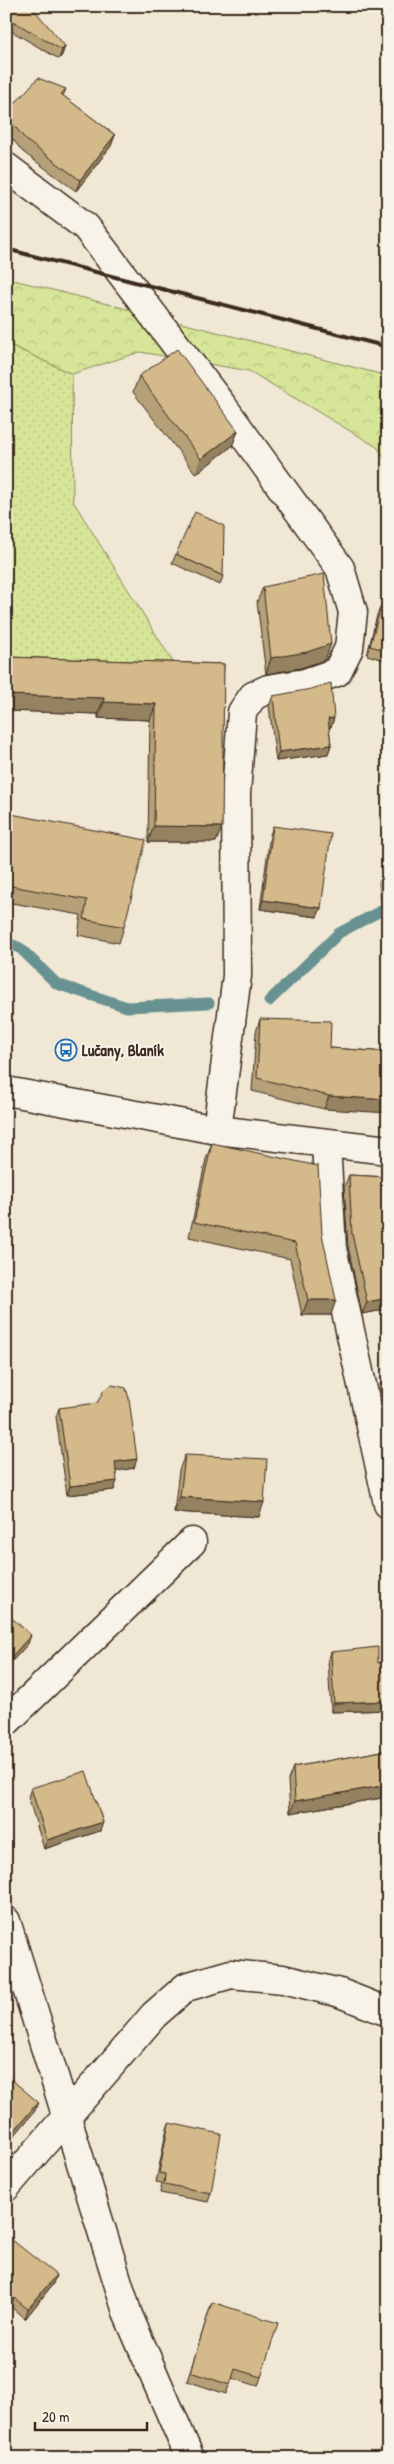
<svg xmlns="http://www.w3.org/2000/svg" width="394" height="2464" viewBox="0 0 394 2464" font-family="'Patrick Hand',sans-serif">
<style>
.grass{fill:url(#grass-dots);stroke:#88885b}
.forest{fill:url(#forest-crowns);stroke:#88885b}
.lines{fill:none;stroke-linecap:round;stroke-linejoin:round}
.stream{stroke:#679191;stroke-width:11}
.minor-casing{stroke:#3b2a1e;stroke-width:31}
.primary-casing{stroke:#3b2a1e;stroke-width:31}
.minor{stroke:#f7f3e8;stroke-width:28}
.primary{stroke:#f7f3e8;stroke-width:28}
.rail{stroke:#3b2a1e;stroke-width:4}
.wall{fill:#b6a077;stroke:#3b2a1e}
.shaded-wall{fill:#948261;stroke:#3b2a1e}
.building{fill:#d4ba8a;stroke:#3b2a1e}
.labels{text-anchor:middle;stroke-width:4;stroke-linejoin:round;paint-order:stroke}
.poi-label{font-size:16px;font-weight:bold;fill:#3b2a1e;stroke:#f7f3e8;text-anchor:start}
</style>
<defs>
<pattern id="grass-dots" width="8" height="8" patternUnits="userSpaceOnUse" patternTransform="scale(1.25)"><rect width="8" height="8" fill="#d6e598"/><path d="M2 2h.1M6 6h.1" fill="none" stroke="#b9c583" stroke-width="1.8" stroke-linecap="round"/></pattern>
<pattern id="forest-crowns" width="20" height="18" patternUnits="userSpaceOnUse" patternTransform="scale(1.25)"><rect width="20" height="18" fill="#d6e598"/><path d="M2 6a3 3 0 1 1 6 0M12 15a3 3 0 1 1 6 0" fill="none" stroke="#b9c583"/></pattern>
</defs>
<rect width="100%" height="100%" fill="#f0e8d5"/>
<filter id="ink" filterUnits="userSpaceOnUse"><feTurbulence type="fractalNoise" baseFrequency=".02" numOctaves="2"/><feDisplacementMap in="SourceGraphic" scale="10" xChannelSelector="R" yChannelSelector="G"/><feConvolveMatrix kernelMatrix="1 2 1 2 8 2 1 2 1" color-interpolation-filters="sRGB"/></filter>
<g filter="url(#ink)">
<path class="grass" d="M6,343l66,31 1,127 100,161 -105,4 -62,-1z"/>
<path class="forest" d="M6,278l382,98v87l-11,-16 -128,-76 -109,-19 -68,22 -66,-31z"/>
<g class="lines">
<path class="stream" d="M6,942l14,6 37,36 70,23 82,-4
M269,1001l70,-68 49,-26"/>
<g class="minor-casing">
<path id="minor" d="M6,167l80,60 138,181 116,160 13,44 -4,36 -12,24 -32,11 -37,6 -15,7 -11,16 -6,82 1,182 -20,154
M326,1144l6,104 56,256
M6,1722l186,-180
M6,1921l122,394 62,143
M6,2187l148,-172 32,-28 45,-13 52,5 57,14 48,19"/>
</g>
<g class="primary-casing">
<path id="primary" d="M6,1091l211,39 171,20"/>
</g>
<use href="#minor" class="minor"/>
<use href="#primary" class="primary"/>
<path class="rail" d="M6,249l382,98"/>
</g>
<path class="wall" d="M6,6l59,40 -3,9 -3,4 -53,-31z
M66,89l-3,7 52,39 -4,11 -35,45 -53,-39 -17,-21v-18z
M139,376l99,55 -6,15 -36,28 -63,-82z
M176,554l47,22 -3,9 -48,-22z
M263,587l62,73 -24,8 -35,6 -9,-72z
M381,606l7,2v53l-21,-6 10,-40z
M6,657l218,7 -8,178h-68l2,-122 -52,-2v-4l-92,-3z
M273,696l61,22 -3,9h-2l2,18 -3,9 -52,7 -7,-55z
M6,813l118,114 -5,16 -41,-8 3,-20 -75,-13z
M273,826l48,82 -4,9 -57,-8 10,-74z
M388,869v97l-9,-83 5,-12z
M260,1019l70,29 58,4 -64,57 -72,-18 4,-59z
M212,1143l110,91 9,81h-29l-12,-56 -101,-22 17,-78z
M349,1175l39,2v132l-26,5 -14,-68 -4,-59z
M388,1379v50l-9,-39 3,-9z
M59,1408l75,60 -18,3 -2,19 -47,5 -11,-78z
M185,1455l74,62 -85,-5 5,-42z
M331,1652l47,11 10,-1v48l-57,2 -3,-51z
M388,1750v47l-98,16 -2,-33 5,-13z
M31,1788l72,34 -3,9 -56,18 -16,-52z
M169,2123l42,70 -3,9 -48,-9 2,-10 -6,-1 10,-50z
M6,2235l47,49 -28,35 -14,-12 -5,6z
M212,2302l49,75 -3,9 -26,-8 -6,16 -39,-13z"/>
<path class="shaded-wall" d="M65,46l-3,9 -3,4 3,-9z
M115,135l-4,11 -35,45 4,-11z
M238,431l-6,15 -36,28 5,-15z
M331,644l-6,16 -24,8 -35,6 5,-16z
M6,695l98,3 -6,16 -92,-3z
M104,702l52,2 -6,16 -52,-2z
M334,718l-3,9 -6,1 3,-9z
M331,745l-3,9 -52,7 3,-9z
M154,826l68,1 -6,15h-68z
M263,900l58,8 -4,9 -57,-8z
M329,1096l59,4v13l-64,-4z
M388,1298v11l-26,5 5,-12z
M308,1300h28l-5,15h-29z
M137,1459l-3,9 -22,4 3,-10z
M117,1481l-3,9 -47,5 3,-9z
M180,1497l84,5 -5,15 -85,-5z
M31,1635l-3,9 -22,24v-5z
M388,1701v9l-57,2 3,-9z
M388,1785v12l-98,16 5,-12z
M103,1822l-3,9 -56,18 3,-9z
M38,2102l-3,9 -29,35v-5z
M56,2275l-3,9 -28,35 3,-10z
M14,2298l-3,9 -5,6 3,-9z"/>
<path class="building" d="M6,6h25l34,40 -3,4 -56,-33z
M38,78l28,11 -5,5 54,41 -35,45 -53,-39 -21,-25v-3z
M177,349l61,82 -37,28 -62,-83z
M195,512l29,14 -1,50 -47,-22z
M324,574l7,70 -24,8 -36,6 -8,-71z
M381,606l7,2v43l-18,-5z
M6,657l218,7 -2,163 -68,-1 2,-122 -52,-2v-4l-98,-3z
M331,683l3,35 -6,1 3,26 -52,7 -6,-56 38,-7z
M6,813l140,27 -22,87 -40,-8 3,-19 -81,-15z
M273,826l58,8 -10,74 -58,-8z
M388,869v40l-4,-38z
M260,1019l71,2 -1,27 58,4v48l-59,-4 -72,-18z
M212,1143l106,23 4,68 14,66h-28l-13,-57 -101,-21z
M349,1175l39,2v121l-21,4 -15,-68z
M388,1379v26l-6,-24z
M112,1385l14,3 3,11 8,60 -22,3 2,19 -47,5 -11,-78 38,-5 7,-13z
M185,1455l82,4 -3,43 -84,-5z
M6,1613l25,22 -25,28z
M378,1647v16l10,-1v39l-54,2 -3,-51z
M388,1750v35l-93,16 -2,-34z
M86,1771l17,51 -56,18 -16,-52z
M6,2075l32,27 -32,39z
M169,2123l52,11 -10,59 -47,-9 1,-10 -6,-1z
M6,2235l50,40 -28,34 -14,-11 -5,6 -3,-2z
M212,2302l66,21 -17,54 -26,-8 -5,16 -40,-13z"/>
</g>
<defs>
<g id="bus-ring" transform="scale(1.125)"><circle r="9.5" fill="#f7f3e8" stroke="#1f6fb2" stroke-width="1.5"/><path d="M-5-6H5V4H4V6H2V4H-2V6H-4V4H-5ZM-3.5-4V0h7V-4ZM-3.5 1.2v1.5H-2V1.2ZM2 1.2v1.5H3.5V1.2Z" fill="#1f6fb2"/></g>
</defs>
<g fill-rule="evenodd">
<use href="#bus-ring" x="66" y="1050"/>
</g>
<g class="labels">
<g class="poi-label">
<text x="82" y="1056">Lučany, Blaník</text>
</g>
</g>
<rect width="394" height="2464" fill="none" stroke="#f7f3e8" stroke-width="25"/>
<rect x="12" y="12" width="369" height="2439" fill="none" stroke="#3b2a1e" stroke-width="2" filter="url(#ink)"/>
<path d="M35 2422v8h112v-8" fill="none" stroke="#3b2a1e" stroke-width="2.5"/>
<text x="42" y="2422" font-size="15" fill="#3b2a1e" stroke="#f7f3e8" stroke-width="4" paint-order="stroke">20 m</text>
</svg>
